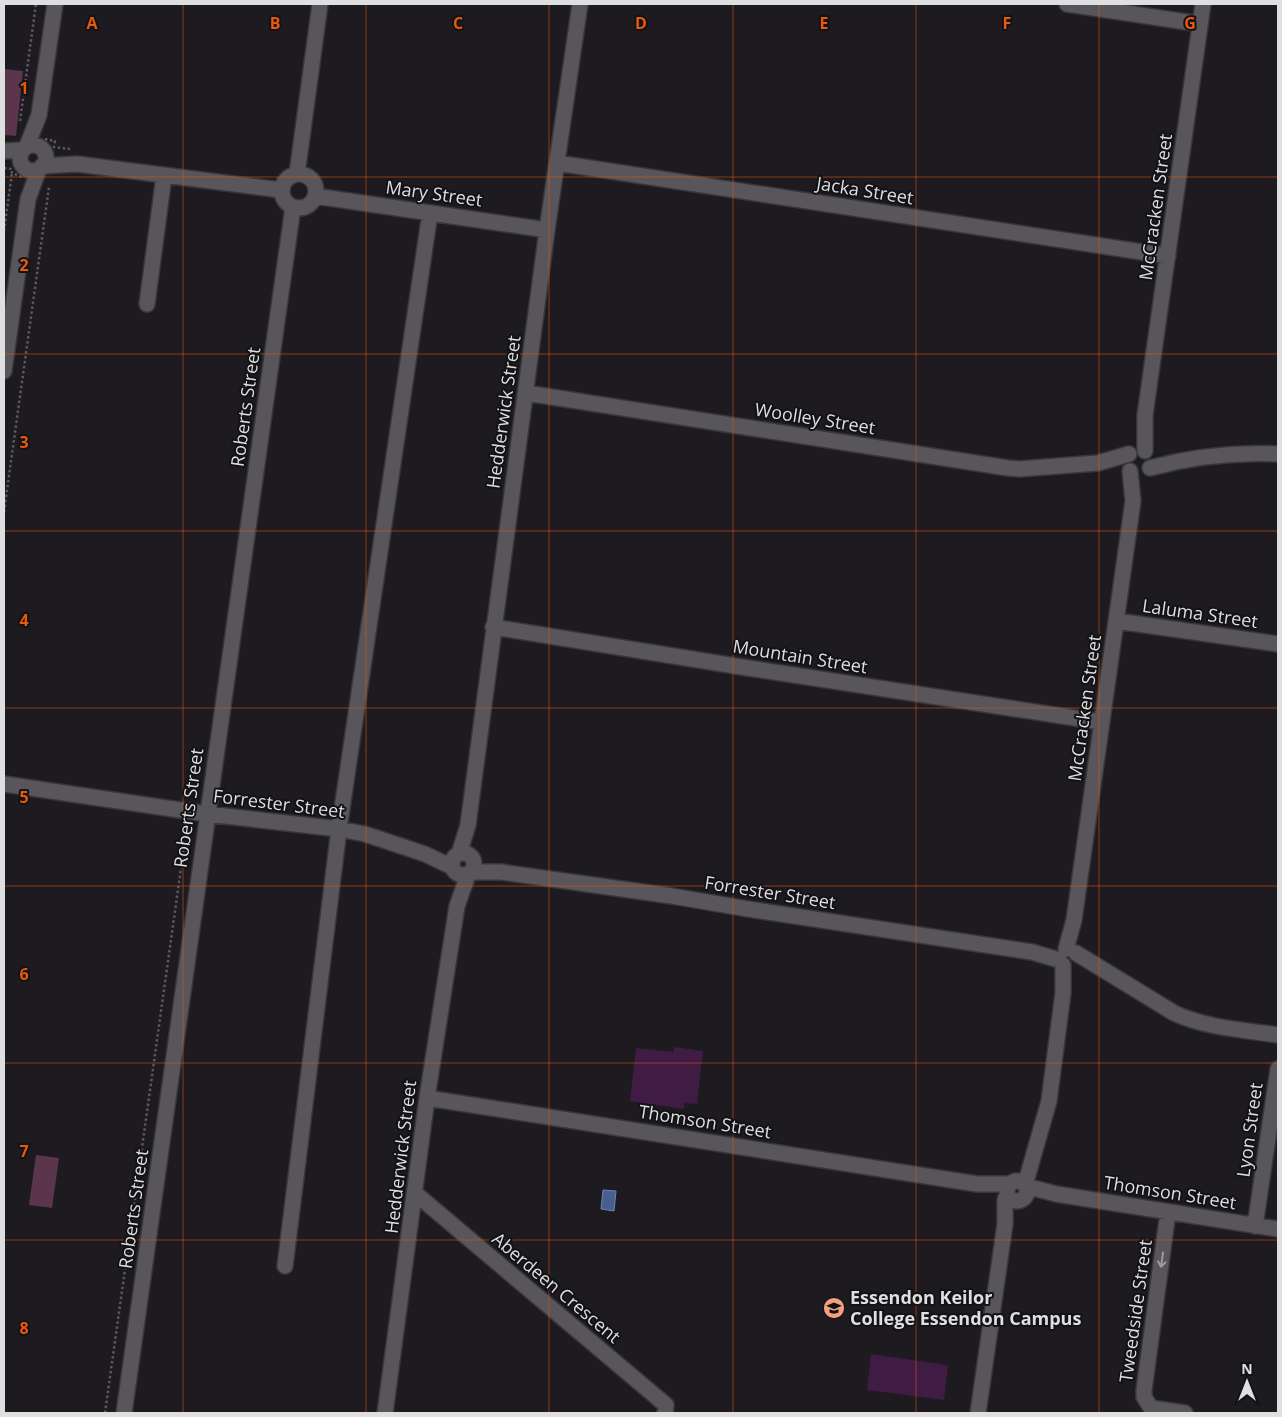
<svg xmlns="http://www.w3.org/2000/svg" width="1282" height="1417" viewBox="0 0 1282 1417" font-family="'Open Sans',sans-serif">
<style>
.green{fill:#5a354c}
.water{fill:#465e90;stroke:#7484a8}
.building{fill:#401b44}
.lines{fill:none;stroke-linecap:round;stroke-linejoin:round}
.minor-casing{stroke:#373639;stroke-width:18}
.path{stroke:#5a585c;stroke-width:2.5;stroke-dasharray:2.5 2.5;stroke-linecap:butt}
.minor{stroke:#58565a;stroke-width:15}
.oneway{stroke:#9c9a9e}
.grid{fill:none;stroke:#e8590c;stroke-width:1;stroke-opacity:0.55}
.labels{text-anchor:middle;stroke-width:4;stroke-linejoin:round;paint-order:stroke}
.street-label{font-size:18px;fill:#dfdee1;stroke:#131216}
.poi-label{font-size:18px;font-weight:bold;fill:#dfdee1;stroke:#131216;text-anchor:start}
.grid-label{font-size:16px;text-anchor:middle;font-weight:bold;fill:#e8590c;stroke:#131216;stroke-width:4;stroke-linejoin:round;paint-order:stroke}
</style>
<rect width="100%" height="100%" fill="#1d1b1f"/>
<path class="green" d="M4,69l19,2 -7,65 -12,-1z
M36,1155l23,3 -7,50 -23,-3z"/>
<path class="water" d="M603,1190l13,1 -2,20 -13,-2z"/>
<path class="building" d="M674,1047l29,4 -6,53 -13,-1v6l-54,-8 6,-53 38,4z
M871,1354l77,11 -4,35 -77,-10z"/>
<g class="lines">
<g class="minor-casing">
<path id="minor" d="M1067,4l133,20
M20 158a13 13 0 1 1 26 0a13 13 0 1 1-26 0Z
M27,146l12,-31 16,-111
M4,151l19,-1
M557,163l611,93
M42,166l35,-2 204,26
M282 191a17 17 0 1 1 34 0a17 17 0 1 1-34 0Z
M297,174l23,-170
M315,196l232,34
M147,304l17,-128
M4,371l24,-172 11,-30
M526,393l482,75 11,1 79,-6 31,-9
M1145,451v-36l58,-411
M1150,468c41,-11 85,-16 128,-14
M1117,621l161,23
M493,627l255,41 353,54
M4,784l203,30 132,15 26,5 60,20 27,13
M452 864a11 11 0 1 1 22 0a11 11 0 1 1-22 0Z
M459,854l9,-29 79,-595 33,-226
M472,872h29l171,24 76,13 284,43 27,8
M1066,949l8,-29 59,-419 -3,-30
M1076,953l98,60c32,15 70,17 104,22
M427,1098l550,86h31
M1007 1191a10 10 0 1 1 20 0a10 10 0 1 1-20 0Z
M1025,1185l24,-84 14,-108v-28
M1026,1186l30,8 222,35
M416,1194l250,211 -1,8
M1168,1212l-24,178v7l7,11 34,5
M1255,1226l23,-157
M285,1266l54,-437 91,-616
M124,1413l169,-1206
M385,1413l42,-315 30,-192 11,-31
M978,1413l27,-189v-24l2,-5"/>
</g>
<path class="path" d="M20,121l16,-117
M45,139l10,2 -1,6 16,2
M4,168l8,1v4l10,4
M4,231l8,-58
M4,512l45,-325
M105,1413l82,-588"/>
<use href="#minor" class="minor"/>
</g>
<defs><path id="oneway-shaft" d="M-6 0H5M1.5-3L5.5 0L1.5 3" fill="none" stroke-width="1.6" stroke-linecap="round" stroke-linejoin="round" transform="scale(1.25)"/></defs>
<use class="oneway" href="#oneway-shaft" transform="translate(1162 1260) rotate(98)"/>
<path class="grid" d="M183,4v1409M366,4v1409M549,4v1409M733,4v1409M916,4v1409M1099,4v1409M4,177h1274M4,354h1274M4,531h1274M4,708h1274M4,886h1274M4,1063h1274M4,1240h1274"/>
<defs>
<g id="school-disc" transform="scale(1.125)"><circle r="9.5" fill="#f2a080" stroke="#131216"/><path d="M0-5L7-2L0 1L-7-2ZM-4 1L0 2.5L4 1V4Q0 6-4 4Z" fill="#111"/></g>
</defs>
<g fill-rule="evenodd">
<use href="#school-disc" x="834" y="1308"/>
</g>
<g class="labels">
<g class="street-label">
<text transform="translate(865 191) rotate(9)" y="6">Jacka Street</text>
<text transform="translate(434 194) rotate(8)" y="6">Mary Street</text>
<text transform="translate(1156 207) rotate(-82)" y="6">McCracken Street</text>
<text transform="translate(246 407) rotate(-82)" y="6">Roberts Street</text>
<text transform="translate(504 412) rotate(-82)" y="6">Hedderwick Street</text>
<text transform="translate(815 419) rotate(9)" y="6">Woolley Street</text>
<text transform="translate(1200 614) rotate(8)" y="6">Laluma Street</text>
<text transform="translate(800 657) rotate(9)" y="6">Mountain Street</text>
<text transform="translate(1085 708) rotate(-82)" y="6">McCracken Street</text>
<text transform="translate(279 804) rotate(7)" y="6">Forrester Street</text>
<text transform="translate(189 808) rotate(-82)" y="6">Roberts Street</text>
<text transform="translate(770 893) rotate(9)" y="6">Forrester Street</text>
<text transform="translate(705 1122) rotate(9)" y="6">Thomson Street</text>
<text transform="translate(1250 1130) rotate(-82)" y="6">Lyon Street</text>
<text transform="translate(401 1157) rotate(-83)" y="6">Hedderwick Street</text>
<text transform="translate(1170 1193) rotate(9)" y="6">Thomson Street</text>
<text transform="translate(134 1209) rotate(-82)" y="6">Roberts Street</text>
<text transform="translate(556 1288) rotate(40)" y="6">Aberdeen Crescent</text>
<text transform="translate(1136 1311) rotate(-82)" y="6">Tweedside Street</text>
</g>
<g class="poi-label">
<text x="850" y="1304">Essendon Keilor<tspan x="850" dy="21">College Essendon Campus</tspan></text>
</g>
</g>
<g class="grid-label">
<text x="92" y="29">A</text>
<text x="275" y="29">B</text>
<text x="458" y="29">C</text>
<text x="641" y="29">D</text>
<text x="824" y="29">E</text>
<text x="1007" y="29">F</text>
<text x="1190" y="29">G</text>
<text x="24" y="94">1</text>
<text x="24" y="271">2</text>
<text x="24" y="448">3</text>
<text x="24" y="626">4</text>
<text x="24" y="803">5</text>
<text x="24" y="980">6</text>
<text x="24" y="1157">7</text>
<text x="24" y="1334">8</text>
</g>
<rect width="1282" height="1417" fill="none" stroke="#dfdee1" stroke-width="10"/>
<g transform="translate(1247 1382)" stroke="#131216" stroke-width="4" paint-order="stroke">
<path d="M0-4L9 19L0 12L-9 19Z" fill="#dfdee1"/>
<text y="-8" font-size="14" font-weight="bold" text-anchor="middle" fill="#dfdee1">N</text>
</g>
</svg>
